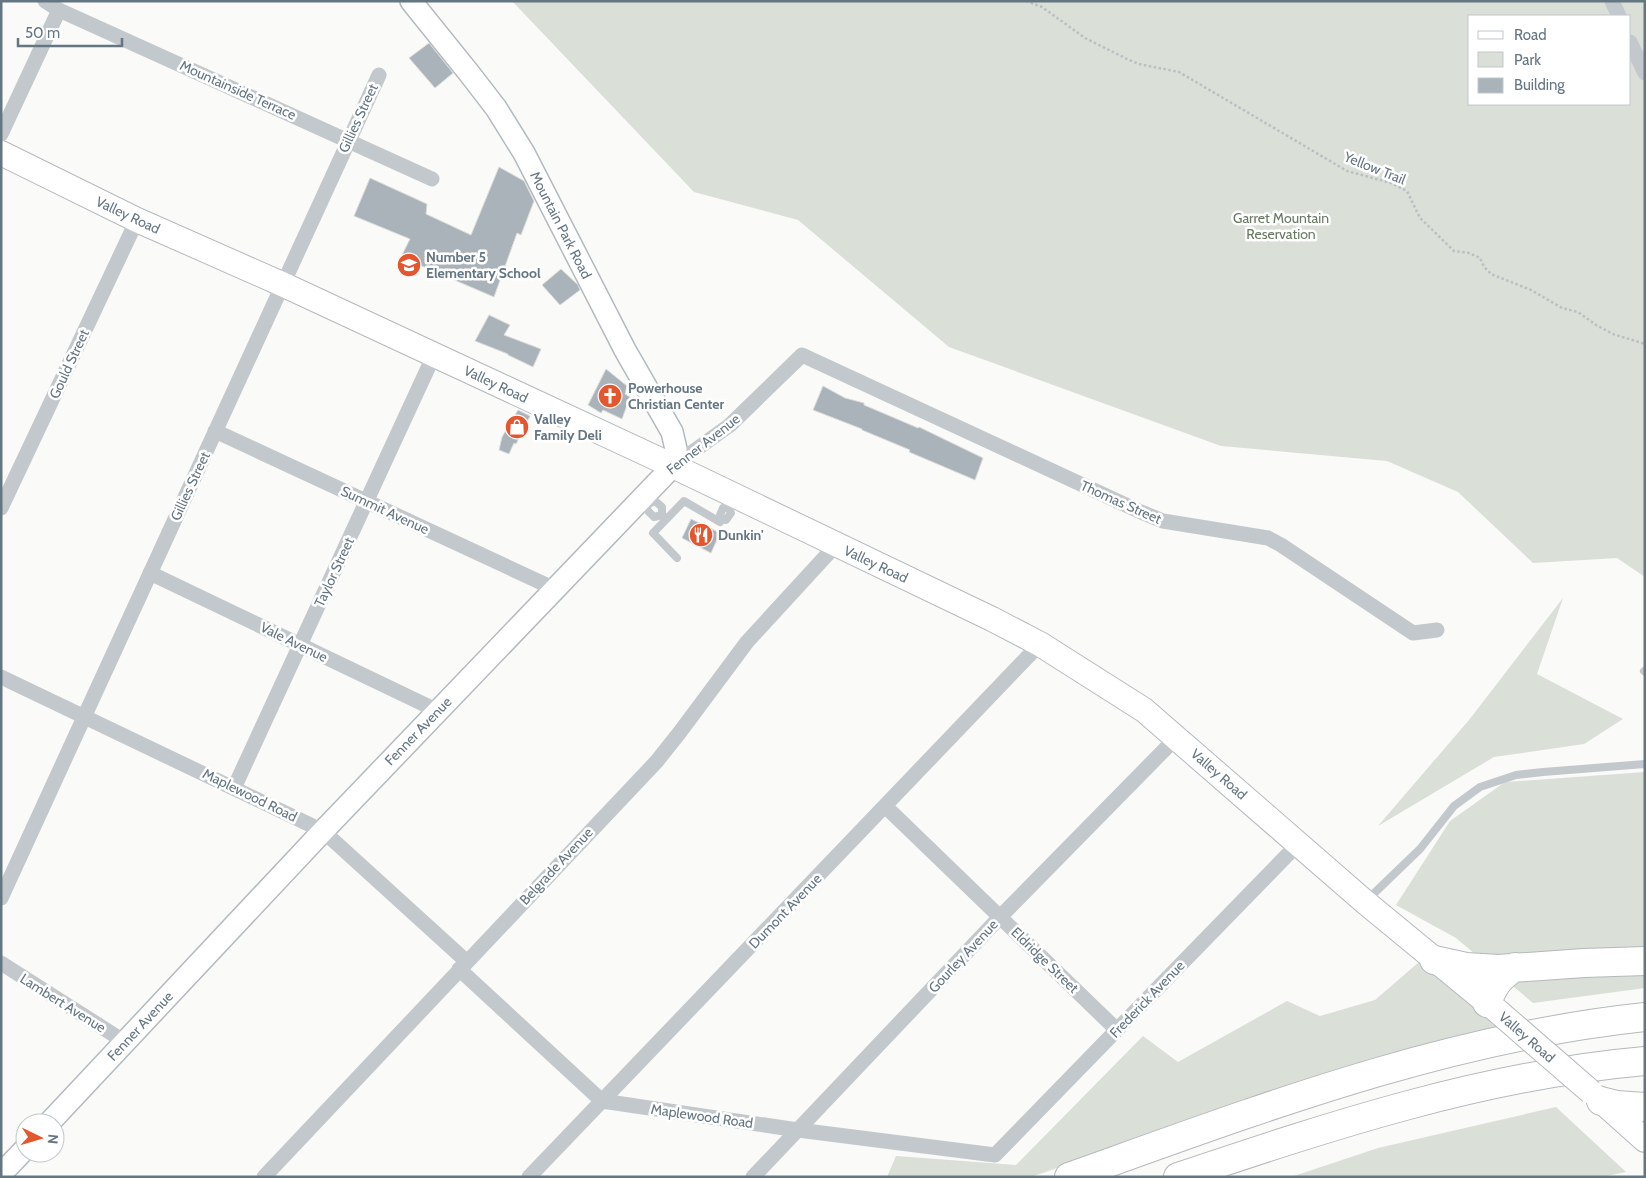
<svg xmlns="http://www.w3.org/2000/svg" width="1646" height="1178" viewBox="0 0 1646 1178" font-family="Cabin,sans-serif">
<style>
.green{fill:#dadfd7;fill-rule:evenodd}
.building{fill:#aab3b9;stroke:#dcdcda}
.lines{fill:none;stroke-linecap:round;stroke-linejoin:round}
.secondary-casing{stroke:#b3babf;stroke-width:24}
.primary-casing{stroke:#b5babe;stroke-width:26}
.highway-casing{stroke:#b4b9bd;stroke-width:30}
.path{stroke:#bbbfc2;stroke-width:2.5;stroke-dasharray:2.5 2.5;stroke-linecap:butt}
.lane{stroke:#c3c8cc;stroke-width:8}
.street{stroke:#c3c8cc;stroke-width:15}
.secondary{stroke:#fff;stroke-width:21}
.primary{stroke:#fff;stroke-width:24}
.highway{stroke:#fff;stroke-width:28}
.primary-bridge-casing{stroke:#b5babe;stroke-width:26;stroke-linecap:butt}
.primary-bridge{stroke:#fff;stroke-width:24}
.labels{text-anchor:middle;stroke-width:5;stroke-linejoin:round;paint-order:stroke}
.street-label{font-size:14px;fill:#657683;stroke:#fff}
.park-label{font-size:14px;fill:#687a64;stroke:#fff}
.poi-label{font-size:14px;font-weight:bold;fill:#657683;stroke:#fff;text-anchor:start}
</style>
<rect width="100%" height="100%" fill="#fafaf8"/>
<path class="green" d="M512,1h1133v576l-28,-19 -84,5 -75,-71 -71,-31 -166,-15 -272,-99 -151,-127 -104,-28zM1470,16h160v88h-160z
M1563,598l-26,76 86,45 -39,25 -90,13 -116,69 91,-106z
M1645,772v216l-112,15 -77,-65 -60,-33 54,-84 55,-39z
M1426,956l79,62 -5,12 -235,66 -234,81h-144l9,-21 120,9 127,-129 35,26 109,-61 33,15 55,-16z
M1556,1107l70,65 -24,5h-311l87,-29z"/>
<path class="building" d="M429,43l24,30 -18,15 -26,-30z
M499,167l25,14 10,20 -13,34 -4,-2 -23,64 -93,-40 9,-18 -56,-23 16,-38 57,26 -1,10 45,21z
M561,269l17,16 2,5 -20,15 -18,-20z
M489,315l21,10 -6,10 37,14 -8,18 -25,-12v-1l-33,-13z
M606,369l21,17 -2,8 5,3 -8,22 -19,-9 -2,3 -13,-8z
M823,386l22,12 19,5v2l54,23 1,-1 64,31 -8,22 -66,-28 1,-2 -48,-20v-1l-49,-19z
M518,410l12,6 -14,28 -2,-1 -5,11 -10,-4 3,-13z
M691,519l29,14 -9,20 -29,-15z"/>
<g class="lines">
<g class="secondary-casing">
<path id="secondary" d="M49,1123l274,-292 350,-365 3,-17 -4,-17 -47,-82 -101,-197 -28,-45 -27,-35 -58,-72
M1,1174l24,-25"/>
</g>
<g class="primary-casing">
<path id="primary" d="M1,153l136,67 145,64 391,182 319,153 48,25 104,66 221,192 136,112
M1598,1098l47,42"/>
</g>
<g class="highway-casing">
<path id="highway" d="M1434,960l32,7 32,2 86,-6 61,-2
M1487,1003c7,-19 12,-25 28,-36
M1601,1101l16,4 28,2
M1069,1177c188,-67 375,-139 576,-160
M1178,1177c152,-51 306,-102 467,-116"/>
</g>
<path class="path" d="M1026,1l16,6 43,31 42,21 12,5 40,8 168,99 44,12 16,8 13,27 34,33 15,2 11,5 4,9 7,7 40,16 31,18 16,4 18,13 17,9 32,10"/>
<path class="lane" d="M644,500l4,4 -1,6 7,7 8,-2
M648,504l7,-3 7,6v8l3,2
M677,558l-24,-25 31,-32 36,21 1,-3 5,1 5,-7 -3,-6 -5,1 -3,7 1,4
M1644,671l1,1
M1366,901l54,-52 34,-43 26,-19 36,-12 27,-3 102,-8"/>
<path class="street" d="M45,1l14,9 373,169
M1612,1l7,15
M1630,42l15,31
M1,134l58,-124
M215,431l340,158
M673,466l57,-41 72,-70 339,157 22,9 105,17 13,7 132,88 24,-3
M1,508l136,-288
M150,573l288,138
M1,677l322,154 143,130
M234,788l200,-433
M885,806l232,224
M1,898l378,-823
M1,963l124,79
M459,969l143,132 196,29 197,25 304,-312
M264,1177l393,-416 23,-29 67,-90 89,-97
M529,1177l511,-533
M753,1177l247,-260 177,-180"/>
<use href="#secondary" class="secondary"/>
<use href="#primary" class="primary"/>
<use href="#highway" class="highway"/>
<g class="primary-bridge-casing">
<path id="primary-bridge" d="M1502,1015l89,77"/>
</g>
<use href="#primary-bridge" class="primary-bridge"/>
</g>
<defs>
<g id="school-disc" transform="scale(1.25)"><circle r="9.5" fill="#e4572e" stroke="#fff"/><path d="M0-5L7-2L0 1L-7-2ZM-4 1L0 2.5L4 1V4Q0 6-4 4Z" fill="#fff"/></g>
<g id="church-disc" transform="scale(1.25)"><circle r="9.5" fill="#e4572e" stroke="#fff"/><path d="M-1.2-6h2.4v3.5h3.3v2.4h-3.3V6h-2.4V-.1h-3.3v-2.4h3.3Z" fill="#fff"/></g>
<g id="shop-disc" transform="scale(1.25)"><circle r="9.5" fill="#e4572e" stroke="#fff"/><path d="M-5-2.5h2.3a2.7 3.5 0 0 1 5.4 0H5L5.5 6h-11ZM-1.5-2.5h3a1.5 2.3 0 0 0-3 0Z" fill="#fff"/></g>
<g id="restaurant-disc" transform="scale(1.25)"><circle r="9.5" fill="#e4572e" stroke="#fff"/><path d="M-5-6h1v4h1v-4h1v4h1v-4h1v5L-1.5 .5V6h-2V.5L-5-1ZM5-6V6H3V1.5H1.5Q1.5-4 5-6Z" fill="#fff"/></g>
</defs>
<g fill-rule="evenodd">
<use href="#school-disc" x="409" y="265"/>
<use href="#church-disc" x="610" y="396"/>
<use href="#shop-disc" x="517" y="427"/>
<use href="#restaurant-disc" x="701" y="535"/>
</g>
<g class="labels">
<g class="street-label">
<text transform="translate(238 90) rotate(24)" y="5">Mountainside Terrace</text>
<text transform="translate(358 118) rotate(-65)" y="5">Gillies Street</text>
<text transform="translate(1375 168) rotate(22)" y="5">Yellow Trail</text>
<text transform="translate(128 215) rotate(25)" y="5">Valley Road</text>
<text transform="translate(561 225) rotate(63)" y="5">Mountain Park Road</text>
<text transform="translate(69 364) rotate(-65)" y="5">Gould Street</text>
<text transform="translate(496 384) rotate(25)" y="5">Valley Road</text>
<text transform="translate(703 444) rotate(-38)" y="5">Fenner Avenue</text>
<text transform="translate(190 486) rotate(-65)" y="5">Gillies Street</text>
<text transform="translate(1121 502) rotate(24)" y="5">Thomas Street</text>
<text transform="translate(385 510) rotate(25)" y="5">Summit Avenue</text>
<text transform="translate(876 564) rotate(25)" y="5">Valley Road</text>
<text transform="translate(334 572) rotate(-65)" y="5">Taylor Street</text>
<text transform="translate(294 642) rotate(26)" y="5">Vale Avenue</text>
<text transform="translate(418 731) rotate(-46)" y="5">Fenner Avenue</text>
<text transform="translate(1219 774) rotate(41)" y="5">Valley Road</text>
<text transform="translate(250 795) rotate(26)" y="5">Maplewood Road</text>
<text transform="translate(556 866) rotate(-47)" y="5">Belgrade Avenue</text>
<text transform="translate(785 911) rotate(-46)" y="5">Dumont Avenue</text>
<text transform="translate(963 956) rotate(-47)" y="5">Gourley Avenue</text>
<text transform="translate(1045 960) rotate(44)" y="5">Eldridge Street</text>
<text transform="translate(1147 999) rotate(-46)" y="5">Frederick Avenue</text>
<text transform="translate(63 1003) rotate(32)" y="5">Lambert Avenue</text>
<text transform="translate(140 1026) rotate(-47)" y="5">Fenner Avenue</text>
<text transform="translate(1527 1037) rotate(41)" y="5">Valley Road</text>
<text transform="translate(702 1116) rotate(8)" y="5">Maplewood Road</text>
</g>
<g class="park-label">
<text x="1281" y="223">Garret Mountain<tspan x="1281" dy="16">Reservation</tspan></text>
</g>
<g class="poi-label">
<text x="426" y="262">Number 5<tspan x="426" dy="16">Elementary School</tspan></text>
<text x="628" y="393">Powerhouse<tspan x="628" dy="16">Christian Center</tspan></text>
<text x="534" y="424">Valley<tspan x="534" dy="16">Family Deli</tspan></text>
<text x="718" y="540">Dunkin'</text>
</g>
</g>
<rect width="1646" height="1178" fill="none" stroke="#657683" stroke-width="5"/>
<rect x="1468" y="15" width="162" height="90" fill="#ffffff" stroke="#c1c8cd"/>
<rect x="1478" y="31" width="25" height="8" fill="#ffffff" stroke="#c1c8cd"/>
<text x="1514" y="40" font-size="15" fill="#657683">Road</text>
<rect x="1478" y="52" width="25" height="15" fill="#dadfd7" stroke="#c1c8cd"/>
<text x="1514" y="65" font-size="15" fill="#657683">Park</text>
<rect x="1478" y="78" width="25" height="15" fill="#aab3b9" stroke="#c1c8cd"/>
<text x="1514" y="90" font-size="15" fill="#657683">Building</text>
<g transform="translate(40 1138) rotate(95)"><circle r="24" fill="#ffffff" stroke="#c1c8cd"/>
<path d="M0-4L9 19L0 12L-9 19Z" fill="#e4572e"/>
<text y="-8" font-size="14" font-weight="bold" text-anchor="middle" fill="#657683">N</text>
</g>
<path d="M18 38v8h104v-8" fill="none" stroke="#657683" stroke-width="2.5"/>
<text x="25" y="38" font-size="15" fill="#657683" stroke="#ffffff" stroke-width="4" paint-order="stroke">50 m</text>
</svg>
